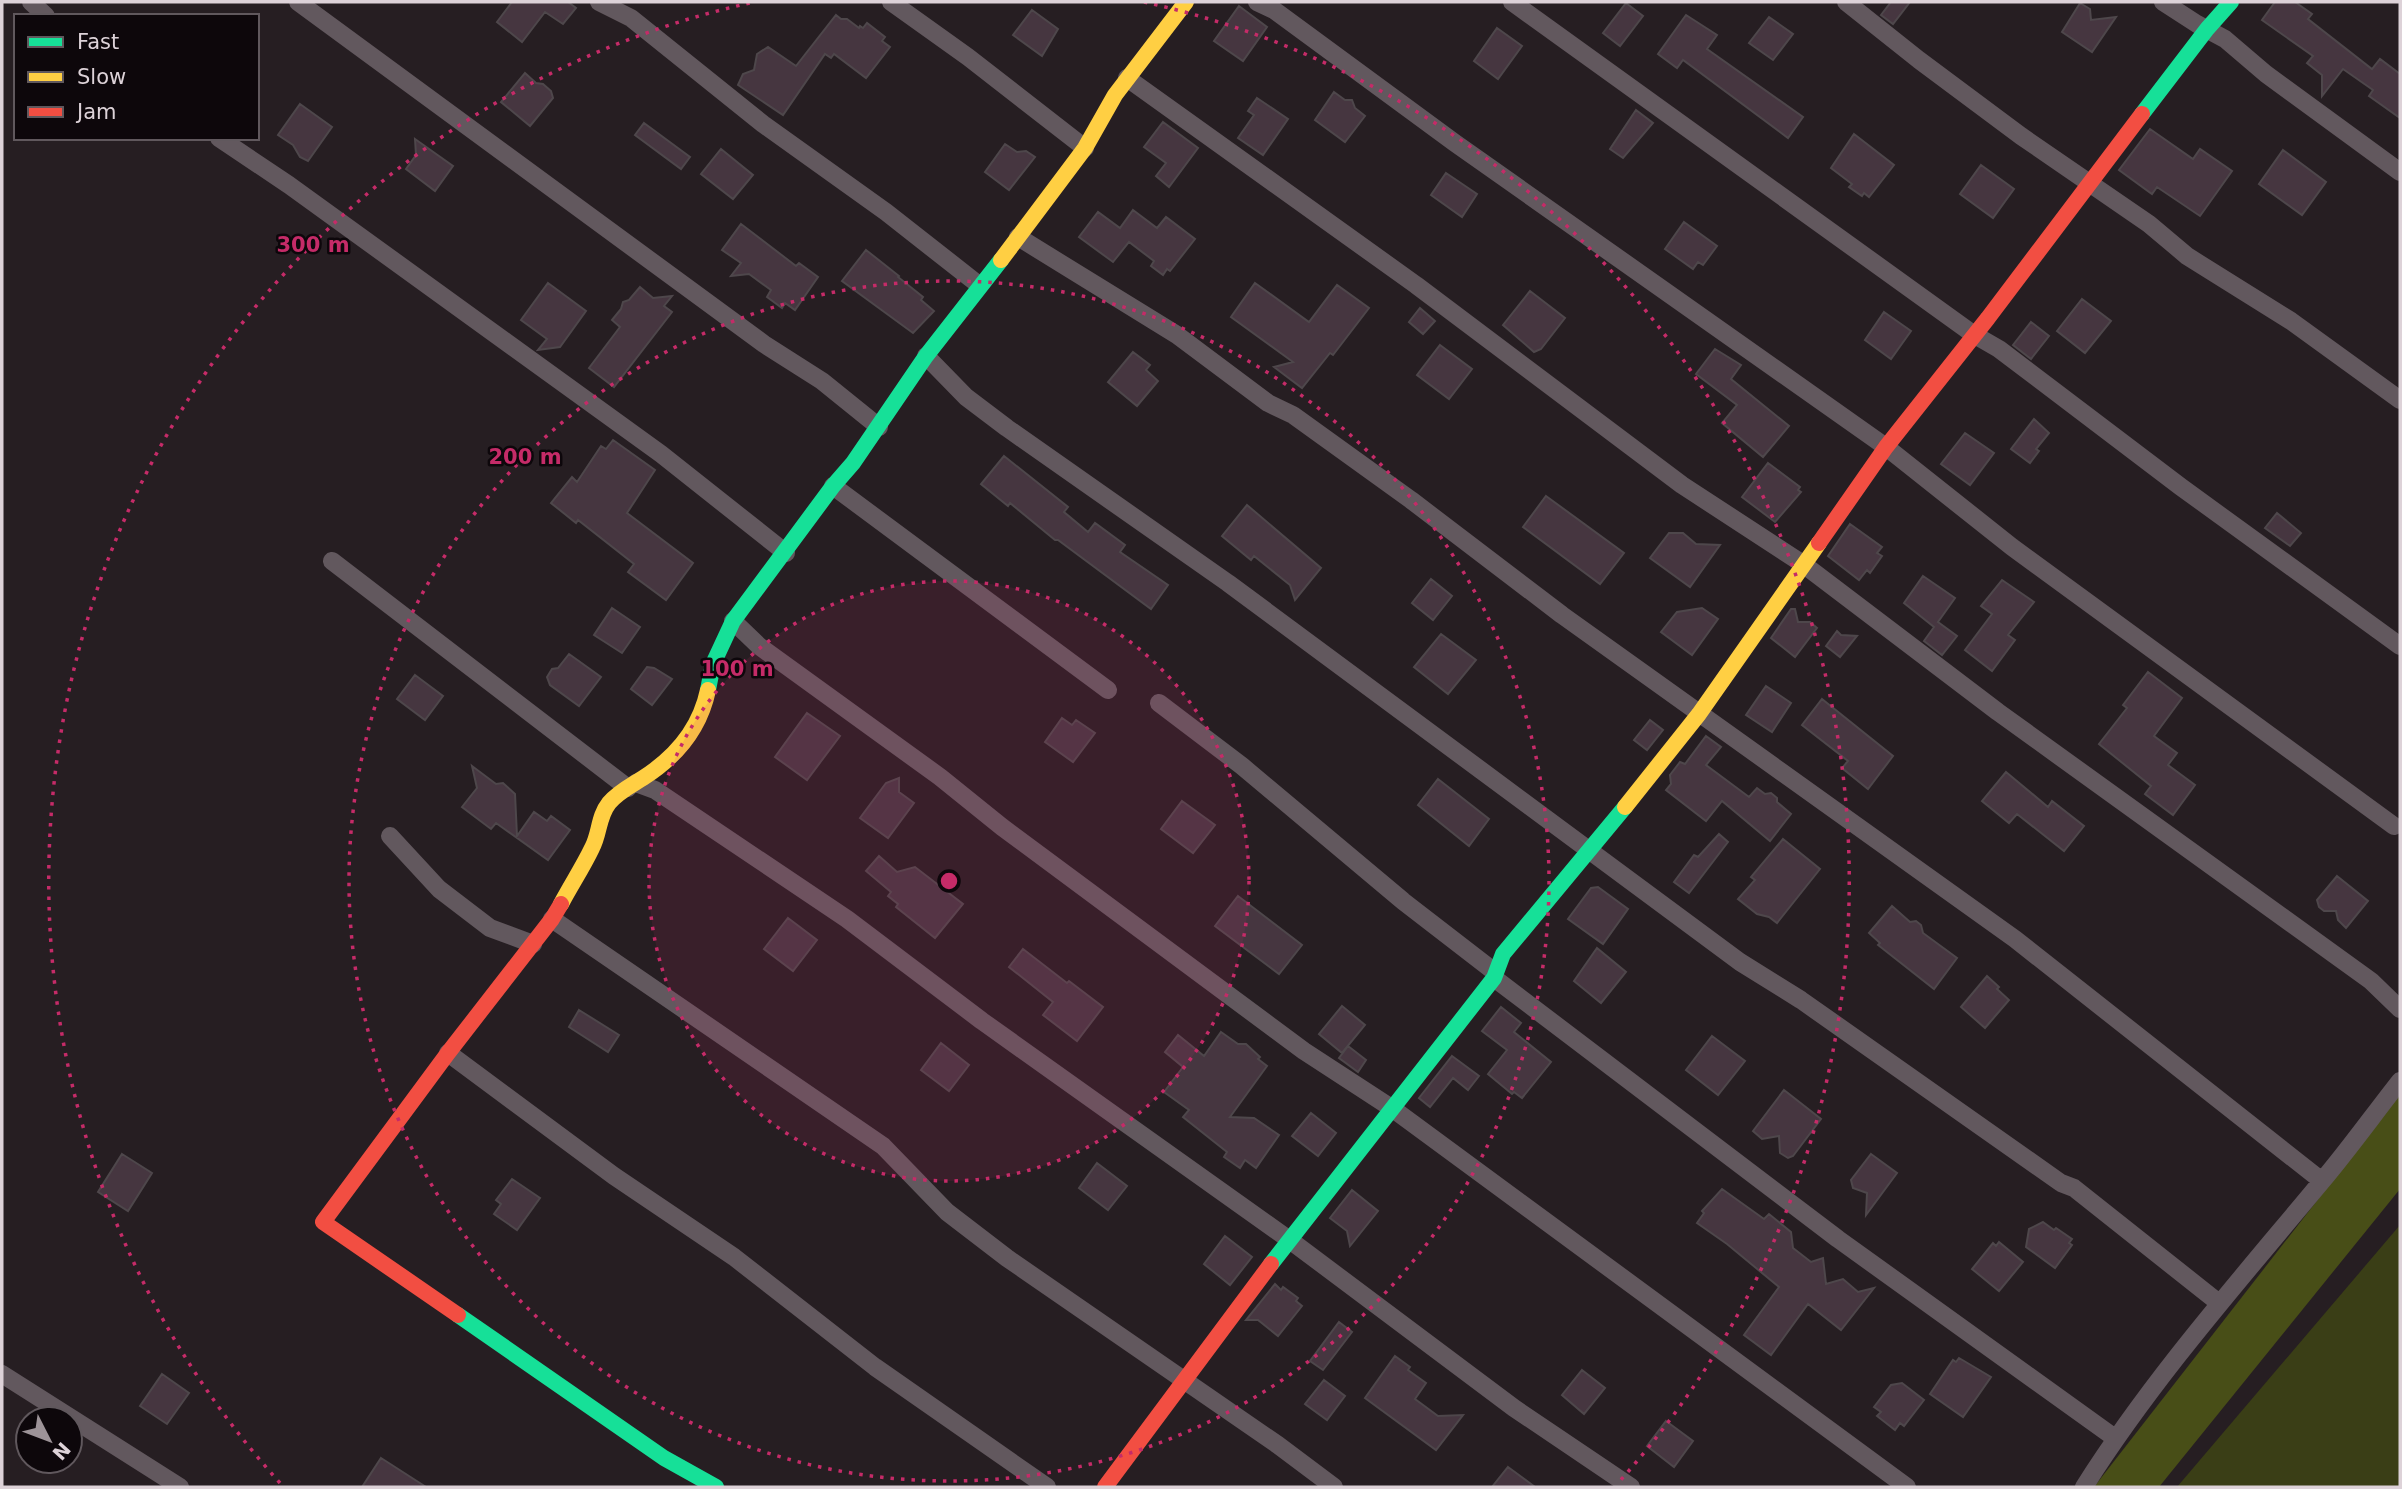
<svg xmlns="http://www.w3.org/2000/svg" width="2402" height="1489" viewBox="0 0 2402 1489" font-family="'DejaVu Sans',sans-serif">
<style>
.green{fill:#3a3e16}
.forest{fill:#484e17}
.building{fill:#463640;stroke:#4e474b;stroke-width:2}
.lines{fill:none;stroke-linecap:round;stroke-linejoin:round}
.street{stroke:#62585e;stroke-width:18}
.fast{stroke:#16e098;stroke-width:16}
.slow{stroke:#ffcf43;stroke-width:16}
.jam{stroke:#f24e42;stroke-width:16}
.ring{fill:none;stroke:#c52b68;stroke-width:3.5;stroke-dasharray:3.5 7}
.centre{fill:#c52b68;stroke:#0d070b;stroke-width:3.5}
.ring-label{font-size:21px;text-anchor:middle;font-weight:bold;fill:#c52b68;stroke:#0d070b;stroke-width:5;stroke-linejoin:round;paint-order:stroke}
</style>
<rect width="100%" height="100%" fill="#261e22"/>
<path class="green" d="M2400,1225v262h-223z"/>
<path class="forest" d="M2400,1094v95l-241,298h-65z"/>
<path class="building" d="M512,2h56l8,6 -13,16 -18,-12 -23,30 -25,-20z
M1891,2h19l-17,22 -12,-9z
M2275,2h20l17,12 -4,5 64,50 8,-10 20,15v44l-31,-22 4,-6 -30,-21 -21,27v-21l-15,-12 6,-7 -51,-36z
M1626,3l17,13 -23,30 -17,-13z
M2080,3l10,6 1,11 25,-3 -24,35 -30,-20z
M1239,6l28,21 -24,34 -29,-20z
M1032,10l26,19 -16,27 -29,-21z
M836,15l5,4h6l12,9 1,-2 3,2 4,-5 18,14 -3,4 8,6 -24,31 -32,-24 -3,4 -6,-4 -42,61 -45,-30 5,-11 11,-4 3,-16 11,-7 28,19z
M1686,15l31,20 -10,14 96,68 -15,21 -105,-78 -6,8 -19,-14z
M1769,17l24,17 -20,26 -24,-17z
M1497,28l25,18 -24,33 -24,-18z
M525,73l11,10 7,1 8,7 2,7 -23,28 -29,-24z
M1334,92l11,8h7l3,8 10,8 -20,26 -30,-22z
M1257,98l31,21 -25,36 -25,-17 16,-23 -6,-4z
M300,104l32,23 -24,34 -8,-4 -7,-12 -15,-10z
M1636,110l17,13 -30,35 -13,-9z
M1163,122l35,26 -29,39 -13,-11 10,-13 -22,-16z
M644,123l46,34 -9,12 -46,-34z
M2150,129l43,30 7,-10 32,22 -32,45 -43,-29 -5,7 -33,-24z
M1854,134l40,31 -25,32 -5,-4 -2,3 -13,-9 3,-3 -21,-16z
M415,139l38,27 -18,25 -29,-22 10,-14z
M1005,144l12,8 9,-1 9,6 -26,33 -24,-18z
M721,149l32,26 -20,24 -32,-25z
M2283,150l43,32 -24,33 -43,-31z
M1981,165l33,24 -21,29 -33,-24z
M1446,173l31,21 -15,23 -31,-22z
M1133,210l24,18 9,-11 29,22 -25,32 -3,-2 -4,6 -12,-9 3,-5 -25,-19 -16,20 -34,-25 19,-25 22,16z
M1684,222l33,24 -14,19 -5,-3 -5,7 -28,-20z
M741,224l55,42 3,-3 19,14 -23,33 -10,-7 -3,5 -15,-11 4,-7 -22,-16 -18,2 10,-13 -19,-13z
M866,250l33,26 -1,1 25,20 -2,3 13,11 -21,22 -71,-52z
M548,283l38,28 -26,36 -22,3 9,-11 -26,-19z
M1255,283l54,39 28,-37 32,23 -36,47 -3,-2 -28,35 -28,-21 19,-5 -62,-45z
M640,287l13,11 19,-2 -8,10 8,6 -58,75 -25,-19 31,-41 -8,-7 9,-11 2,-7 6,-2z
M1530,291l35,27 -24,31 -7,3 -31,-27z
M2082,299l29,22 -26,32 -28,-22z
M1420,308l15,13 -12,13 -14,-12z
M1884,312l27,19 -20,28 -26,-19z
M2031,322l18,14 -18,23 -18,-14z
M1440,345l32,24 -23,30 -32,-24z
M1715,349l26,16 -10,14 58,47 -26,31 -41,-34 15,-18 -41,-31z
M1133,352l17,13 -4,5 12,11 -21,25 -29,-24z
M2034,419l15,14 -13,16 3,2 -9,12 -19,-14z
M1965,433l29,20 -24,32 -29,-21z
M613,440l42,30 -28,43 66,50 -27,37 -38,-28 6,-8 -56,-44 -2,3 -25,-20 21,-26 5,5 24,-36 5,3z
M1004,456l64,51 -4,5 24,20 7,-9 30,22 -5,7 48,33 -17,24 -93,-69h-3l-45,-37 -2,3 -27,-22z
M1768,463l32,24 -2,3 3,2 -26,30 -33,-25z
M1546,496l78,57 -24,31 -77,-57z
M1247,505l74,63 -26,32 -5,-15 -36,-29 -3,4 -29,-24z
M2277,513l24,20 -11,13 -25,-18z
M1850,524l32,23 -5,6 5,3 -12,17 -3,-3 -8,10 -31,-24z
M1669,533h14l13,11 24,1 -30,42 -40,-29z
M1923,576l32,22 -17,24 19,14 -15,19 -18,-14 10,-14 -30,-24z
M1431,579l21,17 -19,24 -21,-17z
M2002,580l32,22 -26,33 7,5 -23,31 -27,-21 27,-36 -11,-8z
M612,608l28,19 -18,26 -28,-18z
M1702,608l16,11 -26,36 -31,-23 16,-20z
M1791,609h4l3,13h12l7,6 -22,29 -24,-19z
M1837,631l4,4 16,1 -17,21 -14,-11z
M1441,634l35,26 -28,34 -34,-27z
M569,654l32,23 -22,29 -29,-21 -3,-8 5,-8 6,-1z
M647,667l7,1 18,11 -20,26 -21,-16z
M2148,672l34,26 -28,38 23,17 -9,12 27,20 -22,30 -28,-21 6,-8 -52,-42 28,-36 -4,-3z
M415,675l28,21 -18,24 -28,-21z
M1766,686l25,17 -19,29 -26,-17z
M1822,699l71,57 -25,33 -26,-21 6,-7 -46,-36z
M807,713l33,23 -33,44 -32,-23z
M1062,718l10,7 4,-5 19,13 -22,29 -28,-20z
M1650,720l13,10 -16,20 -13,-10z
M1706,736l15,11 -15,18 43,32 8,-9 8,6 6,-1 6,5v4l14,12 -21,27 -48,-40 -16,20 -40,-31 5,-6 -1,-9 10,-13 5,2z
M472,766l24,18 7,-1 12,11 2,42 17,-24 13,9 4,-5 19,14 -22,30 -52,-37 -5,6 -29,-22 15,-19z
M2006,772l42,35 4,-6 32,25 -20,25 -47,-37 -8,9 -27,-22z
M899,778v14l15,11 -26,35 -28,-20 26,-35z
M1438,779l51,40 -20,27 -51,-41z
M1182,801l33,24 -22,28 -32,-24z
M1719,834l9,8 -39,51 -15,-11 20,-27 4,2z
M1783,839l37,30 -43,54 -8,-6 -12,-3 -19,-15 17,-19 -4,-3z
M879,856l18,16 18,-5 48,37 -28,34 -39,-31 2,-3 -10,-8 3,-4 -25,-21z
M2337,876l31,25 -22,27 -8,-8 -2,-9h-12l-5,-4 -2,-7z
M1598,887l30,22 -25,35 -35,-25 23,-31z
M1238,896l64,49 -23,29 -64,-48z
M1892,906l18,16 6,-1 5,4 2,8 34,25 -23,31 -56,-44 2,-2 -11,-10z
M788,918l29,22 -24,31 -29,-22z
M1597,948l29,24 -25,31 -27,-22z
M1023,949l44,34 2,-2 34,26 -26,34 -34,-26 10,-13 -44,-35z
M1987,976l12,11 -2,2 12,11 -24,28 -24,-21z
M1342,1006l23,19 -23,28 -23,-19z
M1501,1007l20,16 -7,9 37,30 -29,36 -8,-6 -2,2 -24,-20 19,-24 -25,-19z
M579,1010l40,25 -11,17 -39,-25z
M1221,1032l17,12h8l14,13 -2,2 9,7 -37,51 24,1 25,17 -23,33 -11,-8 -5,8 -16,-11 3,-5 -44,-35 6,-7 -25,-18 19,-25 -18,-15 13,-17 26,21z
M1712,1036l33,25 -27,34 -32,-25z
M941,1043l28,22 -20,26 -28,-21z
M1348,1046l18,14 -8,12 -19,-14z
M1452,1056l27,20 -11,14 -15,-12 -23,29 -11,-9z
M1784,1090l37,29 -28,37 -5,2 -8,-5 -1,-17 -17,3 -9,-8z
M1311,1113l25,20 -18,23 -26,-20z
M122,1154l30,19 -24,38 -30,-19z
M1871,1154l26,19 -31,42 1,-22 -14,-5 -2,-8z
M1097,1163l30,23 -19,24 -29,-22z
M512,1179l28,19 -23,32 -23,-16 7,-10 -5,-4z
M1722,1189l42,30 5,-5 22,18 2,16 18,14 12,-4 3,26 17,-5 15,13 16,-4 -33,42 -33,-26 -37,51 -27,-20 35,-48 -52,-43 -30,-21 7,-10 -2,-2z
M1352,1190l26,21 -28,35 -3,-15 -17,-13z
M2043,1222l11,8 2,-2 16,11 -3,4 3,2 -17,23 -29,-21 3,-18z
M1225,1236l27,21 -22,28 -26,-21z
M1999,1242l24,20 -24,29 -27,-22 21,-26 3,3z
M1275,1284l6,6 2,-3 15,11 -2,3 6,5 -24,30 -20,-16h-12z
M1339,1322l13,10 -29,38 -13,-9z
M1395,1356l15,11 -2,3 18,13 -11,16 23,17 25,-1 -27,35 -71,-52z
M1959,1358l32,19 -28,40 -33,-23 23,-34 3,2z
M1582,1370l23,18 -21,26 -22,-19z
M162,1374l27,19 -22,31 -27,-18z
M1324,1380l21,16 -18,24 -22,-16z
M1902,1383l22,17 -20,26 -4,-3 -5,7 -18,-14 4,-4 -7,-5 17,-22z
M1666,1421l27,20 -19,26 -27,-21z
M381,1458l45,29h-64z
M1508,1467l27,20h-43z"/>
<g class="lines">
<path class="street" d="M31,2l15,14
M298,2l466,342 58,37 57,46
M599,2l32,16 132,106 123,88 93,73
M891,2l77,55 117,91
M1257,2l17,8 181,133 431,304 126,100 382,279
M1512,2l461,332 26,15 182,138 219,159
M1846,2l73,58 102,76 128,88 38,32 104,65 109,79
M2163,2l34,22 28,15 41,35 134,98
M1127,78l289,207 266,200 121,79 195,148 373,269 29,28
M219,138l70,47 372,269 125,99
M1018,237l159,98 91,68 25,12 118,85 151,115 453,324 307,242
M926,356l40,41 41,31 221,155 512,379 61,38 260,183 13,5 145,115
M833,486l275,204
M332,561l296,227
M733,621l26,25 181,131 62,50 302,224 89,58 514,378
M1159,703l83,63 161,135 92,71
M636,783l19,7 192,129 135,102 309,220 223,167 117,79
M390,836l49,53 51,39 43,16
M552,919l331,227 64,66 60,46 271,187 56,42
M1494,978l344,261 277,199
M448,1053l166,123 120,81 141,110 172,120
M2,1374l178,113
M2084,1487c69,-109 155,-206 238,-306 27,-32 52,-67 78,-100"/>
<path class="fast" d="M2142,114l65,-85 24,-27
M708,690l5,-26 20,-43 100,-135 20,-23 73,-107 75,-96
M1271,1264l223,-286 9,-24 122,-147
M458,1315l206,143 52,29"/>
<path class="slow" d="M1001,260l84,-112 30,-53 71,-93
M1625,807l74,-93 120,-171
M561,904c10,-19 22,-37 31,-56 8,-15 6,-31 17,-45 9,-11 23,-18 34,-25 33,-21 57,-50 65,-88"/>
<path class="jam" d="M1819,543l67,-96 102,-129 154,-204
M458,1315l-135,-93 125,-169 104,-134 9,-15
M1105,1487l166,-223"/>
</g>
<circle cx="949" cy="881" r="300" fill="#c52b68" fill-opacity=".12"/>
<g class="ring">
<circle cx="949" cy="881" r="300"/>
<circle cx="949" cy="881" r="600"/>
<path d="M280 1483A900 900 0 0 1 754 2M1144 2A900 900 0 0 1 1618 1483"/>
</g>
<circle cx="949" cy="881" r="10" class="centre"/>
<g class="ring-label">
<text x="313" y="252">300 m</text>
<text x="525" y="464">200 m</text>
<text x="737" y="676">100 m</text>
</g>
<rect width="2402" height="1489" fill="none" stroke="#ddd2d8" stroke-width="7"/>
<rect x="14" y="14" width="245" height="126" fill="#0d070b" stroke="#60585d" stroke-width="2"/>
<rect x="28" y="37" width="35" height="10" fill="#16e098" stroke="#60585d" stroke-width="2"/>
<text x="77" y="49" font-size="21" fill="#ddd2d8">Fast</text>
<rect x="28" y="72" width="35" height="10" fill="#ffcf43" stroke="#60585d" stroke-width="2"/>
<text x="77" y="84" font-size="21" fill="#ddd2d8">Slow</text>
<rect x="28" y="107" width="35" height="10" fill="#f24e42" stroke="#60585d" stroke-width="2"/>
<text x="77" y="119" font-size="21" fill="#ddd2d8">Jam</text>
<g transform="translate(49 1440) rotate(132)"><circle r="33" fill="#0d070b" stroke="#60585d" stroke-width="2"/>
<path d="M0-5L12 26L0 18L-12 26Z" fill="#9d9398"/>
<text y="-10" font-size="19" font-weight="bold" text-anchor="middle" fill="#ddd2d8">N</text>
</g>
</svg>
